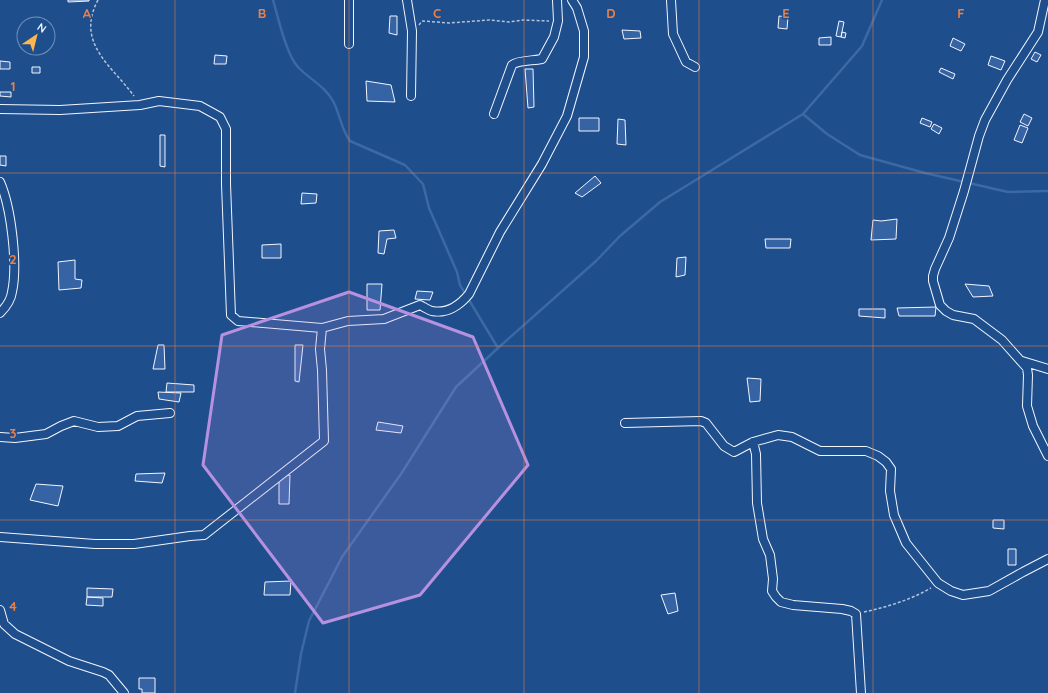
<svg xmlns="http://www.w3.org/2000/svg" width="1048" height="693" viewBox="0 0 1048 693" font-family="Quicksand,sans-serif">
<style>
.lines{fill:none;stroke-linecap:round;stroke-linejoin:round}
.stream{stroke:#3b69a3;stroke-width:2.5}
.building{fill:#3563a3;stroke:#f2f6ff}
.minor-casing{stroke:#f2f6ff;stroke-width:10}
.path{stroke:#b3c4dc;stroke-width:1.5;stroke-dasharray:3 2;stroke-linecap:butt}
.minor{stroke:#1f4e8c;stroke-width:8}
.marked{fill:#b691df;fill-opacity:0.2;stroke:#b691df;stroke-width:3;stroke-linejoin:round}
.grid{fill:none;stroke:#ea8049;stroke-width:1;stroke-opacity:0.55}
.grid-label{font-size:13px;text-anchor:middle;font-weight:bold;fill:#ea8049;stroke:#1f4e8c;stroke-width:3;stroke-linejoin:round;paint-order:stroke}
</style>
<rect width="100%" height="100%" fill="#1f4e8c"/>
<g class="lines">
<path class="stream" d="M273,0c5,17 13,54 25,67 11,12 27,19 35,34 7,13 8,28 17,40l55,24 18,19 6,24 28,64 3,13 38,63
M803,114l24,20 33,21 65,18 83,19 40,-1
M295,693l6,-39 8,-33 33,-64 59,-83 55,-87 42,-39 98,-87 24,-25 40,-34 143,-88 59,-68 20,-46"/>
</g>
<path class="building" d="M68,0h21v1l-21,1z
M390,16h7v19l-8,-2z
M779,16l9,1 -1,12 -9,-1z
M839,21l5,1 -3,15 -5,-1z
M622,30l18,1 1,7 -17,1z
M842,32l4,1 -1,5 -4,-1z
M831,37v8h-12v-7z
M953,38l12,6 -4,7 -11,-5z
M1035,52l6,3 -4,7 -6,-3z
M215,55l12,1 -1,8h-12z
M991,56l14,5 -4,9 -13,-5z
M0,61l10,1v7h-10z
M32,67h8v6h-8z
M941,68l14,6 -2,5 -14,-7z
M525,69h8l1,38 -6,1z
M366,81l25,4 4,17 -28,-1z
M0,92h11v5l-11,-1z
M1024,114l8,4 -4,8 -8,-4z
M579,118h20v13h-20z
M922,118l10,4 -2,5 -10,-4z
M618,119l7,1 1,25 -9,-1z
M934,124l8,4 -3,6 -8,-5z
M1020,125l8,3 -6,15 -8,-3z
M160,135h5v32l-5,-1z
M0,156h6v10l-6,-1z
M595,176l6,7 -19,14 -7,-4z
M302,193l15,1 -1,9 -15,1z
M897,219l-1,20 -25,1 2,-20 8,1z
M394,230l2,8 -9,1 -3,15 -6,-1 1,-22z
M765,239h26l-1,9h-24z
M281,244v14h-19v-13z
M686,257l-1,18 -9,2 1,-19z
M75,260v19l7,1 -1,8 -22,2 -1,-28z
M367,284h15l-2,26h-13z
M965,284l24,2 4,10 -20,1z
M417,291l16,1 -3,8 -15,-1z
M936,307l-1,9h-36l-2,-8z
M859,309h26v9l-26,-2z
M158,345h6l1,24h-12z
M295,345h8l-4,37 -4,-1z
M747,378l14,1 -1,22 -10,1z
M167,383l27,2v7h-28z
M158,392l23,1 -2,9 -20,-3z
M378,422l25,4 -2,7 -25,-3z
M165,473l-3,10 -27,-2 1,-7z
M290,475l-1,29h-10v-28z
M36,484l27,2 -5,20 -28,-6z
M993,520h11v9l-11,-1z
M1008,549h8v16h-8z
M291,581l-1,14h-26l1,-13z
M87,588l26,1 -1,8h-25z
M675,593l3,18 -10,3 -7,-19z
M87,597l16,1v8l-17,-1z
M139,678h16v15h-13v-4h-3z"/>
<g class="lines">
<g class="minor-casing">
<path id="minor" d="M349,0v44
M407,0l5,31 -1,65
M671,0l2,34 13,28 9,5
M1045,0l-7,32 -31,48 -22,40 -6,16 -15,55 -15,47 -14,31 -2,7v5l7,24 6,6 7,4 21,4 28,21 25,28 1,7 -1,31 6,20 15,30
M0,109l60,1 80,-5 19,-4 41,5 20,11 6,12v55l5,131 7,6 84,7 26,-7 36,-2 36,-14c4,2 8,5 12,6 15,3 28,-6 37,-17l31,-62 42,-68 25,-48 17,-59v-26l-7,-23 -5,-8
M494,114l18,-49c6,-5 21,-4 30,-6l12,-22 4,-16 -1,-21
M0,182c11,25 18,82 12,110 -1,8 -6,15 -12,21
M1022,361l26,8
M625,423l76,-2 5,2 18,23 10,6 19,-10 25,-7 14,2 28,14h46l12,5 8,6 5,7 -1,22 4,24 12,28 32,40 13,8 12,4 26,-4 34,-19 25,-13
M0,437l15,1 31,-4 15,-8 13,-5 24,6 20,-1 19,-10 33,-3
M753,442l3,12 1,49 6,36 7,16 3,24 -1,12 4,6 5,5 12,3 49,4 9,2 5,3 5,79
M0,537l95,7h39l56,-8 14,-1 120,-94 -2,-71 -2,-21 2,-21
M0,610l4,14 11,10 54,27 34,11 6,3 15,18"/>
</g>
<path class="path" d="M98,0c-23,43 14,66 36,96
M419,25l3,-4 27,2 40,-3 20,2 14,-2 26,1
M864,612c23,-5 46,-12 67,-24"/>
<use href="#minor" class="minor"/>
</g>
<path class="marked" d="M349,292l124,45 55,128 -108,130 -97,28 -120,-158 19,-130z"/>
<path class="grid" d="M175,0v693M349,0v693M524,0v693M699,0v693M873,0v693M0,173h1048M0,346h1048M0,520h1048"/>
<g class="grid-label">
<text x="87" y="18">A</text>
<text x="262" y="18">B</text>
<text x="437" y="18">C</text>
<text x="611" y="18">D</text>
<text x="786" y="18">E</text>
<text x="961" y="18">F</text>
<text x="13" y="91">1</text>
<text x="13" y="264">2</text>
<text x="13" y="438">3</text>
<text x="13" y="611">4</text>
</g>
<g transform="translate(36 36) rotate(35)"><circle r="19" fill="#1f4e8c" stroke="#7391ba"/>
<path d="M0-3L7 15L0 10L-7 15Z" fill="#ffb74d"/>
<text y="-6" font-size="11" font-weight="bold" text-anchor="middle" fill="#f2f6ff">N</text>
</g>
</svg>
